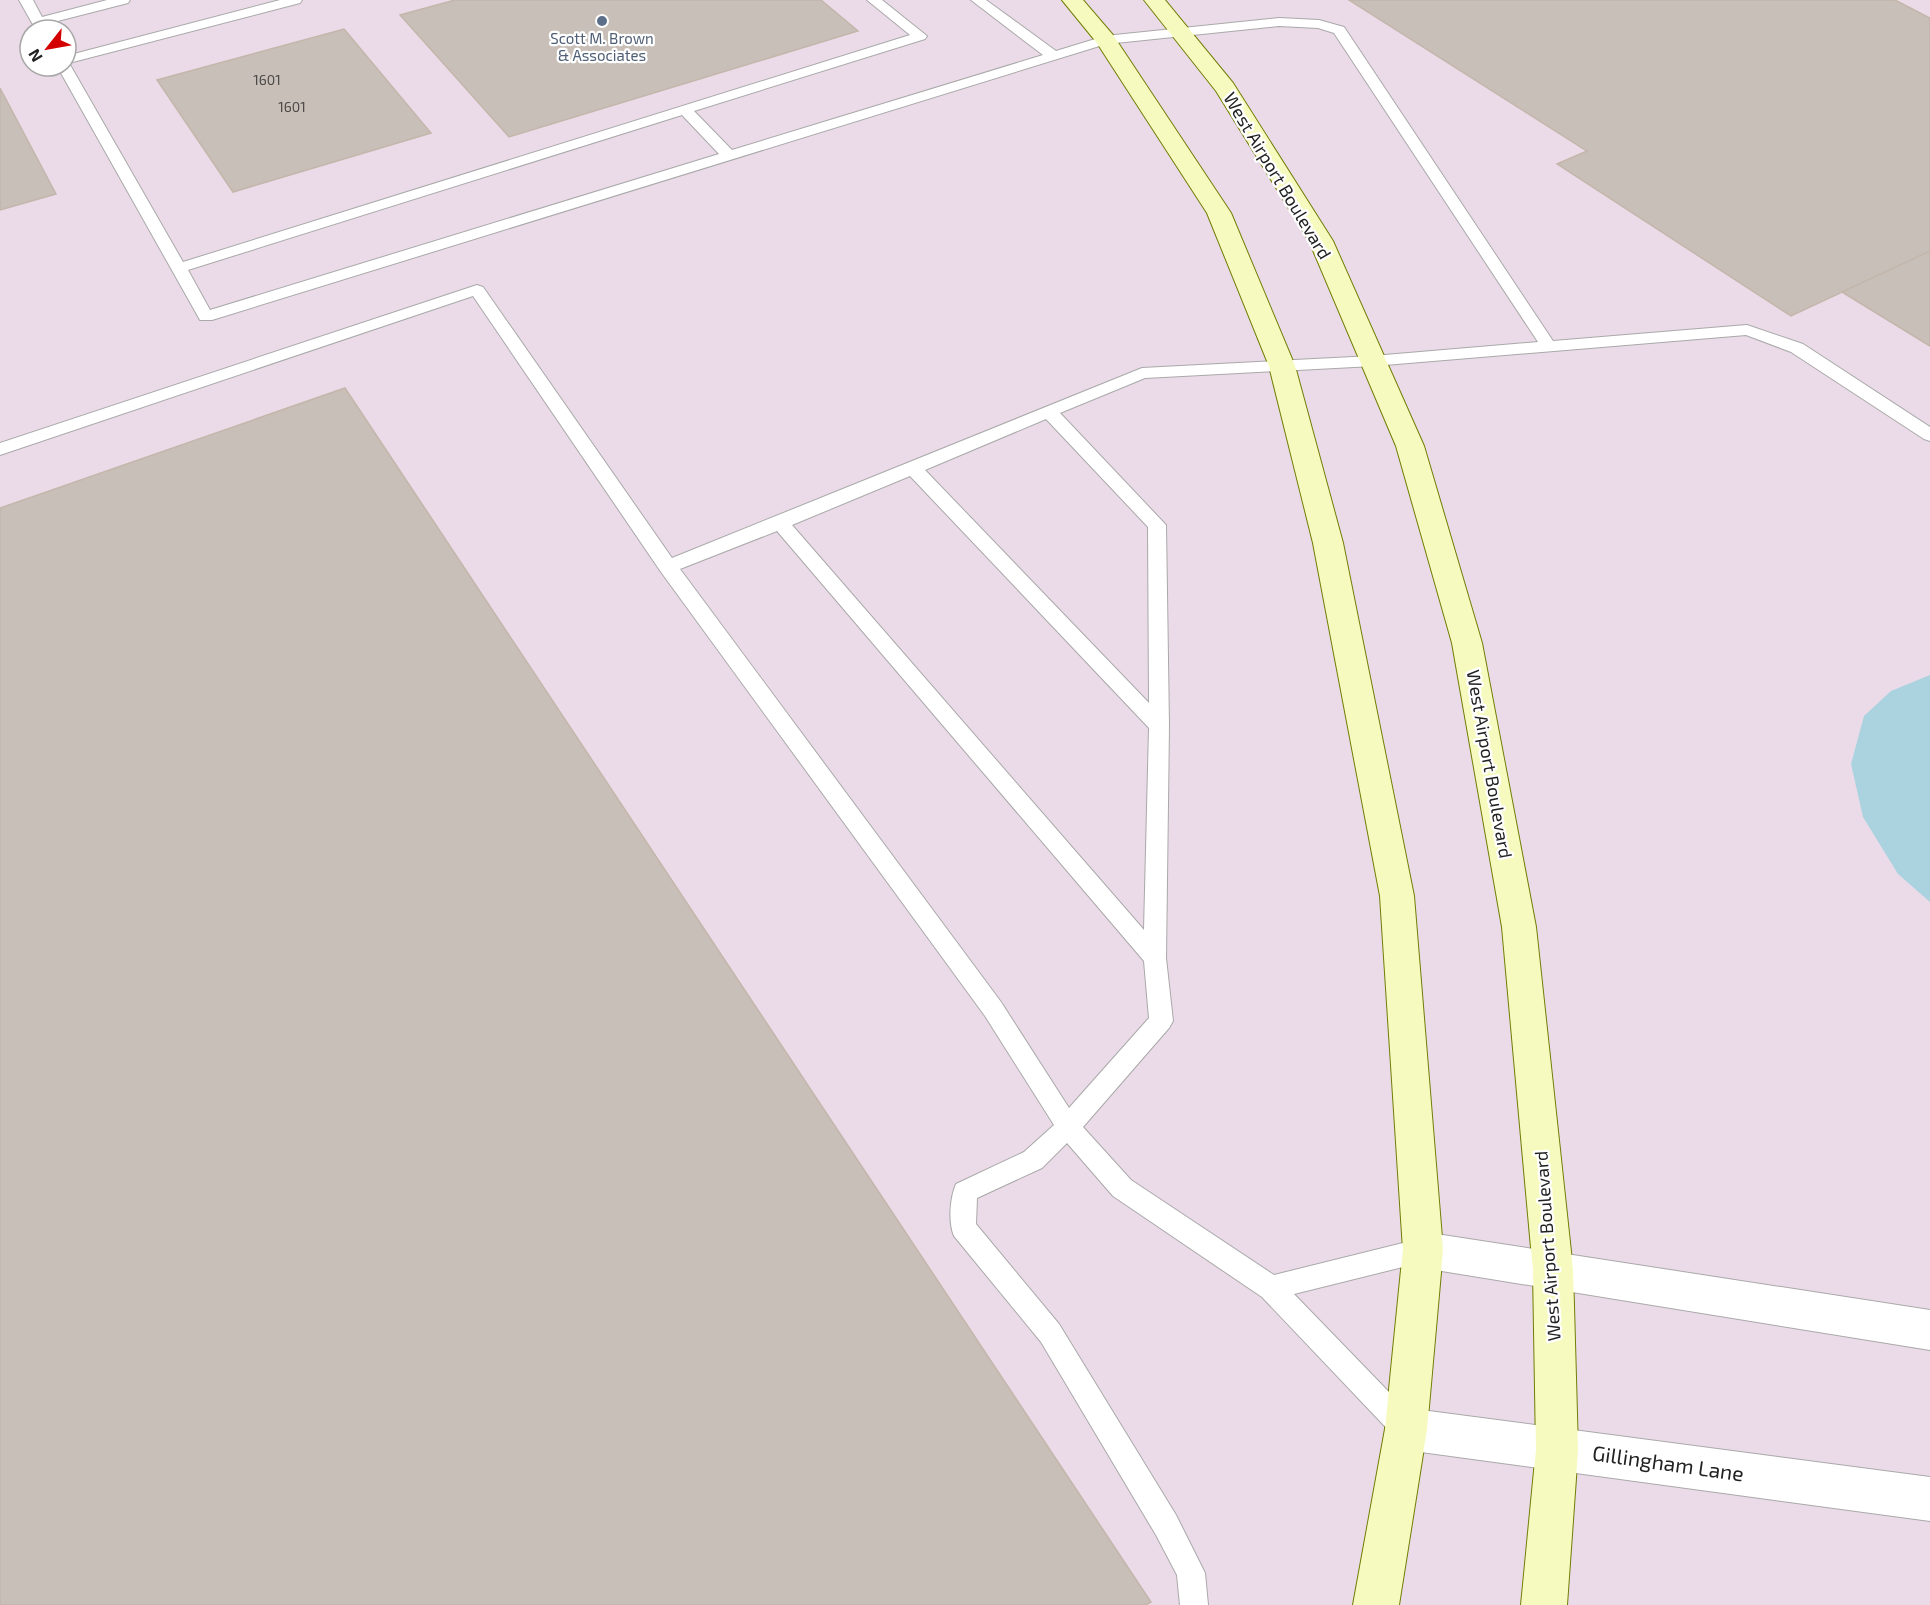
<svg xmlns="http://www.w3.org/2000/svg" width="1930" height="1605" viewBox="0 0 1930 1605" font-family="'Exo 2',sans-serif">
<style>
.industrial{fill:#ebdbe8;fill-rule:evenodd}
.water{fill:#aad3df}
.building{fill:#c7bfb8;stroke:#c4b6ab;stroke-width:1.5}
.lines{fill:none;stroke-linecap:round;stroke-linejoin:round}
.service-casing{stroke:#a9a9a9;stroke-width:2}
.tertiary-casing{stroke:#a9a9a9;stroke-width:2}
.secondary-casing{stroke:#707d05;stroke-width:2}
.service{fill:#fff;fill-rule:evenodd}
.tertiary{fill:#fff;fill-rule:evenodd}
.secondary{fill:#f7fabf;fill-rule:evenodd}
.service-dot{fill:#5c6f8a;stroke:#fff;stroke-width:2}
.labels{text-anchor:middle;stroke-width:4.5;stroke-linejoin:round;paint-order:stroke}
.far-number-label{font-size:14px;fill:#4b4948}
.far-service-label{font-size:15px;fill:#4e5e75;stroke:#fff}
.street-label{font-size:18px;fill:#222;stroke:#fff}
.near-street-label{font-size:21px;fill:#222;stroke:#fff}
</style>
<rect width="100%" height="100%" fill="#f2efe9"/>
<path class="industrial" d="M0,0h1930v1605h-1930zM30,30h36v36h-36z"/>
<path class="water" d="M1930,675v227l-32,-28 -35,-57 -12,-53 13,-48 27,-25z"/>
<path class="building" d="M455,0h366l37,31 -349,106 -109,-122z
M1349,0h546l35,18v233l-139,65 -234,-152 30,-13z
M344,29l87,104 -198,59 -76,-112z
M0,88l56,106 -56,16z
M1930,251v95l-88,-54z
M345,388l806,1214 -5,3h-1146v-1097z"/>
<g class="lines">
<g class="service-casing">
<path id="service" d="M19,0h14l9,17 65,-17h23l-2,3 -82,21 4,6h-14z
M280,0h22l-2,3 -231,60 114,199 727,-227 -43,-35h15l45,36 -2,3 -231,72 38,39 311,-95 -72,-55h15l70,51 49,-15 174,-18 40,2 25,7 209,314 194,-16 56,19 127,83v14l-6,-2 -133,-87 -45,-17 -373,31 -228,12 -85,35 106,112 3,201 -3,232 7,63 -4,7 -86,99 48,53 143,95 149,-37 9,4 4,8 -4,8 -9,4 -129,32 122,126 4,9 -4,9 -10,4 -10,-4 -134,-141 -149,-101 -46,-53 -25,25 -65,30 -1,26 83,100 117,191 29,58 3,32h-28l-3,-30 -21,-40 -115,-193 -87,-106c-6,-14 -4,-38 2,-52l68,-32 30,-27 -69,-109 -324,-444 -188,-276 -473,159v-12l477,-158 6,2 189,271 470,-190 231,-12 165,-14 -204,-309 -16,-5 -39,-2 -173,18 -894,276h-12l-143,-254h9v-10zM682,115l37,39 -509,156 -22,-40zM1046,419l102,108 1,176 -224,-233zM910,476l239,252 -5,202 -352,-405zM777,531l367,430 5,57 -80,90 -68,-106 -321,-433z"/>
</g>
<g class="tertiary-casing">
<path id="tertiary" d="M1423,1232l507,78v40l-507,-82 -14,-5 -6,-13 6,-13z
M1406,1408l524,69v44l-524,-71 -15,-6 -6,-15 6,-15z"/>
</g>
<g class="secondary-casing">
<path id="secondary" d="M1062,0h21l30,35 118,178 64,153 48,177 71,353 29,354 -16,179 -28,176h-46l32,-176 18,-179 -23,-354 -67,-353 -44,-177 -62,-153 -110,-170z
M1144,0h21l68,83 100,158 91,205 58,197 54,284 37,343 5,180 -11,155h-46l15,-155 -3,-180 -31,-343 -50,-284 -56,-197 -87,-205 -93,-150z"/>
</g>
<use href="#service" class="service"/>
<use href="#tertiary" class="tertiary"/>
<use href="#secondary" class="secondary"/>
</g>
<circle class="service-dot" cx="602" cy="21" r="6"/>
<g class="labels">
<g class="far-number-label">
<text x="267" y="85">1601</text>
<text x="292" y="112">1601</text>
</g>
<g class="far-service-label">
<text x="602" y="44">Scott M. Brown<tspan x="602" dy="17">&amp; Associates</tspan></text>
</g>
<g class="street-label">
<text transform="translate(1277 176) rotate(59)" y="6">West Airport Boulevard</text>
<text transform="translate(1489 764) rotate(80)" y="6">West Airport Boulevard</text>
<text transform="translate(1548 1246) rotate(-94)" y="6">West Airport Boulevard</text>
</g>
<g class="near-street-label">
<text transform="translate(1668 1464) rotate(8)" y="7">Gillingham Lane</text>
</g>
</g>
<g transform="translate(48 48) rotate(239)"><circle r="28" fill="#ffffff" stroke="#a7a7a7" stroke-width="1.5"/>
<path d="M0-4.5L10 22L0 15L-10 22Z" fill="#d40000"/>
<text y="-9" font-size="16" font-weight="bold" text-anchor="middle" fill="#222222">N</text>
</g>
</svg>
